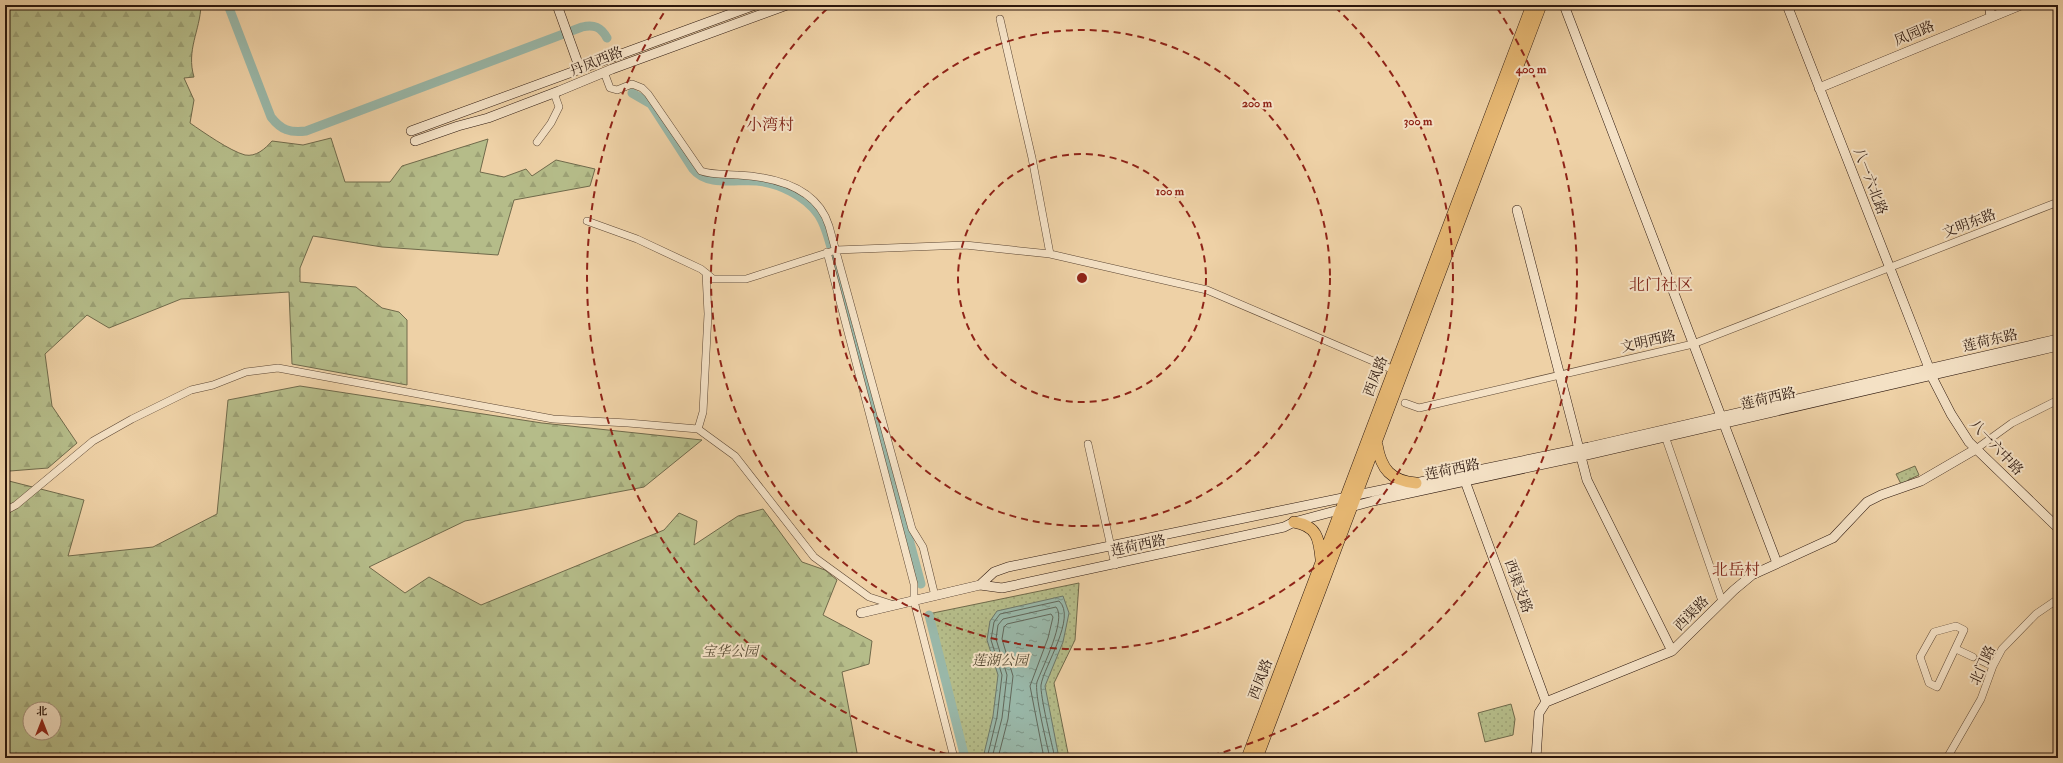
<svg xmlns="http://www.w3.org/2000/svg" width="2063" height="763" viewBox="0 0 2063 763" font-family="'IM FELL Double Pica','Noto Serif SC',serif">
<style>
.grass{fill:url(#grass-dots);stroke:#706a4b}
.forest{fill:url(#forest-firs);stroke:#706a4b;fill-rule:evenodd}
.water{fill:url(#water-ripples);stroke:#6d776a}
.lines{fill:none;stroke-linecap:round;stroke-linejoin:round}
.shore{stroke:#62675a;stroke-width:1}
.canal{stroke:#99b7a8;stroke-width:9}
.street-casing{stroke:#5c4633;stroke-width:8}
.secondary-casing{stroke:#2c170d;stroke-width:10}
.primary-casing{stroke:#2c170d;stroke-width:12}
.street{stroke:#f4e1c5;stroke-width:7}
.secondary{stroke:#f4e1c5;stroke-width:9}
.primary{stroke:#e7b873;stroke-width:11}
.ring{fill:none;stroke:#8f2418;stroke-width:2;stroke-dasharray:7 5}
.labels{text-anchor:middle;stroke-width:4;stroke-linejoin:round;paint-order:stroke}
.street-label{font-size:14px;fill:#2c170d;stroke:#f4e1c5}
.park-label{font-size:14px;font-style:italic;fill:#554932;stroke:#f4e1c5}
.quarter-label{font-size:16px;fill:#7a1f14;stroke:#f4e1c5}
.centre{fill:#8f2418;stroke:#f4e1c5;stroke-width:2}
.ring-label{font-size:12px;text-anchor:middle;font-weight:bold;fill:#8f2418;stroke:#f4e1c5;stroke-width:4;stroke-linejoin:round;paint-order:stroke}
</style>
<defs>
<pattern id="grass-dots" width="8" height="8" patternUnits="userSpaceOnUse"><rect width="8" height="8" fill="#b5bc89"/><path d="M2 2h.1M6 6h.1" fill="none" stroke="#9ca175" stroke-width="1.8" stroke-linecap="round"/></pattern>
<pattern id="forest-firs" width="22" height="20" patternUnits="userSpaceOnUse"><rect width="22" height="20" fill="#b5bc89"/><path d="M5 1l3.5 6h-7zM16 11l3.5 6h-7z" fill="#9ca175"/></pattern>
<pattern id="water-ripples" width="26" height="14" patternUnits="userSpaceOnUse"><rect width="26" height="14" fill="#99b7a8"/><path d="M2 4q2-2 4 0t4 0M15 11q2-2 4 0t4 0" fill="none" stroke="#7d9487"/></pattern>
</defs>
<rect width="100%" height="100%" fill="#eed1a6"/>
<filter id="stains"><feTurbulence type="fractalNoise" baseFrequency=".005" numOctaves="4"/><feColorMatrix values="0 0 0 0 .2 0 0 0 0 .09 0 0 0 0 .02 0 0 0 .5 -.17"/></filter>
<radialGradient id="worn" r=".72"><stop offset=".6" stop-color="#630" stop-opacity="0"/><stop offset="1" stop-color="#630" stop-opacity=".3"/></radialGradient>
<path class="grass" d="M1915,466l4,9 -11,5 1,2 -8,2 -5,-10z
M1079,583l-4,57 -21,43 15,75h-106l-35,-144z
M1511,704l4,15 -2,16 -28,7 -7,-29z"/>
<path class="forest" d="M5,5h196c-1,26 -15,45 -7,72l-10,1 10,22 -4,23c13,9 40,28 55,32 11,2 20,-6 27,-14l31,4 28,-7 14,44h45l12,-16 86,-27 -8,33 24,5 22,-8 6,7 24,-16 39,9 -5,17 -76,14 -16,55 -116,-8 -69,-11 -13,32v14l56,5 26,21 17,4 8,8v65l-115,-21 -3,-72 -108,7 -72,29 -22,-13 -42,39 7,52 25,37 -29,25 -38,3 -5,-3z
M300,386l242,37 160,17 -58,47 -179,34 -96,46 36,26 24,-16 52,28 183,-75 15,-17 18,8 -3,24 44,-29 25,-7 39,53 23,8 12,10 -14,35 49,26 -3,23 -27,8 16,86h-853v-278l79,20 -16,56 85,-9 64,-33 11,-114zM30,709h24v24h-24z"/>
<path class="water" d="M1063,596l6,17 -6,29 -18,44 14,72h-76l10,-42 5,-41 -11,-35 3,-19 7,-10z"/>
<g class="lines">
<path class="shore" d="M987,758l10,-41 5,-42 -11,-35 3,-18 6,-8 59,-13c18,16 -15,65 -18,84 -1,10 11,60 14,73
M992,758l10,-40 5,-43 -11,-36 2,-14 5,-6 53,-12c11,12 -14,61 -19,75 -3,10 10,63 13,76
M998,758l10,-39 5,-43 -11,-37 2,-12 3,-3 44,-10 2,3 -5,21 -18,48 14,72"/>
<path class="canal" d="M228,5l43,112c10,13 19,16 35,14l276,-104c12,-3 19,0 25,11
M632,93l19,11 42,65c14,18 44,10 64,12 22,2 48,15 61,33 10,14 13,36 18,52l85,318
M929,615l36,143"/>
<g class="street-casing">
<path id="street" d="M1000,19l32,139 18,96
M604,72l6,16 7,2 15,-6 10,4 6,6 53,77c11,4 25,3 37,4 36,2 79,12 91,51l83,303 11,18 12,49
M537,142l14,-19 8,-16 -5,-14
M587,221l50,18 64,30 5,4 2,41 -5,98 -5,17
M827,252l87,332v17l40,157
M706,273l7,6h33l90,-29 129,-5 85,9 157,36 187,80
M1405,403l14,5 274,-64 365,-142
M1665,436l57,165
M1088,444l27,121
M1976,449l36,-26 46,-23
M5,511l11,-6 77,-64 39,-22 59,-29 22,-5 33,-13 32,-4 275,51 75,4 70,6 37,27 79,101 55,40 25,8
M1956,626l8,4 -27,57 -8,-4 -9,-26 14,-25z
M1956,649l17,8
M1980,660l13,6
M1947,758l34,-59 12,-33 9,-17 34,-35 22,-15"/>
</g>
<g class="secondary-casing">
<path id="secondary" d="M557,5l23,64
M1564,5l213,558
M1787,5l142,363 -2,5 4,2 20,39 18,28 89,86
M1989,5l2,11
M1819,88l202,-83
M411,131l344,-126
M415,141l43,-15 30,-8 71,-27 53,-22 175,-64
M1517,210l70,270 85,171
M1465,481l81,221
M980,585l14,-13 14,-5 581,-120 469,-108
M861,613l119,-28 22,3 282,-61 10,-5 79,-21 218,-47 467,-108
M1536,758l3,-45 7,-11 126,-51 62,-61 18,-15 81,-37 34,-36 14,-7 40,-14 55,-32"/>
</g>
<g class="primary-casing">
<path id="primary" d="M1377,445c4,24 14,36 39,38
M1294,522c23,4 25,16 27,37
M1247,758l285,-753
M1257,758l284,-753"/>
</g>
<use href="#street" class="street"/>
<use href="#secondary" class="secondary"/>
<use href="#primary" class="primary"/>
</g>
<g class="ring">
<circle cx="1082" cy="278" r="124"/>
<circle cx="1082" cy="278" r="248"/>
<path d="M1335 7A371 371 0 1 1 829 7"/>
<path d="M958 757A495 495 0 0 1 667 8M1497 8A495 495 0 0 1 1206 757"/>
</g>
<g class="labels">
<g class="street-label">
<text transform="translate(1914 33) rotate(-23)" y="5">凤园路</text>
<text transform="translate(596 61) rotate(-22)" y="5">丹凤西路</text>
<text transform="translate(1871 181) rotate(69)" y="5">八一六北路</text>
<text transform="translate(1969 223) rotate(-21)" y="5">文明东路</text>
<text transform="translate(1990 340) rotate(-13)" y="5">莲荷东路</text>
<text transform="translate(1648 341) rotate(-13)" y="5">文明西路</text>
<text transform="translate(1375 376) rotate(-69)" y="5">西凤路</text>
<text transform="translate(1768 398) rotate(-13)" y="5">莲荷西路</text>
<text transform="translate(1997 447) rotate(47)" y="5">八一六中路</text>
<text transform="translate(1452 469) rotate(-12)" y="5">莲荷西路</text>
<text transform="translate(1138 545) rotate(-12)" y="5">莲荷西路</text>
<text transform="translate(1519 586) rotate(70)" y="5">西渠支路</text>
<text transform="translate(1691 613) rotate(-45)" y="5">西渠路</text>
<text transform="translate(1982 665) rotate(-65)" y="5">北门路</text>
<text transform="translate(1260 679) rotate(-69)" y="5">西凤路</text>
</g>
<g class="park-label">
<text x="730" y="656">宝华公园</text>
<text x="1000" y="665">莲湖公园</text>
</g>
<g class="quarter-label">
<text x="770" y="130">小湾村</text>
<text x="1661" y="290">北门社区</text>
<text x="1736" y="575">北岳村</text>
</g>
</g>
<circle cx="1082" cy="278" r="6" class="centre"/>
<g class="ring-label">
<text x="1531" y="73">400 m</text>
<text x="1257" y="107">200 m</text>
<text x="1418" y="125">300 m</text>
<text x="1170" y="195">100 m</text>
</g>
<rect width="2063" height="763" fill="none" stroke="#eed1a6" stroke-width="20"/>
<rect x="6" y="6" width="2051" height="751" fill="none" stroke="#2c170d" stroke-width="2"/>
<rect x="10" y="10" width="2043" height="743" fill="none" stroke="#2c170d"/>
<g transform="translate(42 721)"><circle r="19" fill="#f4e1c5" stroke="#a4907b"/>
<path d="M0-3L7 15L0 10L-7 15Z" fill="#8f2418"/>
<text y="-6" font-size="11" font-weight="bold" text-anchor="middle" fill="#2c170d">北</text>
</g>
<rect width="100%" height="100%" filter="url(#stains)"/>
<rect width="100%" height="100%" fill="url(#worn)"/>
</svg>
